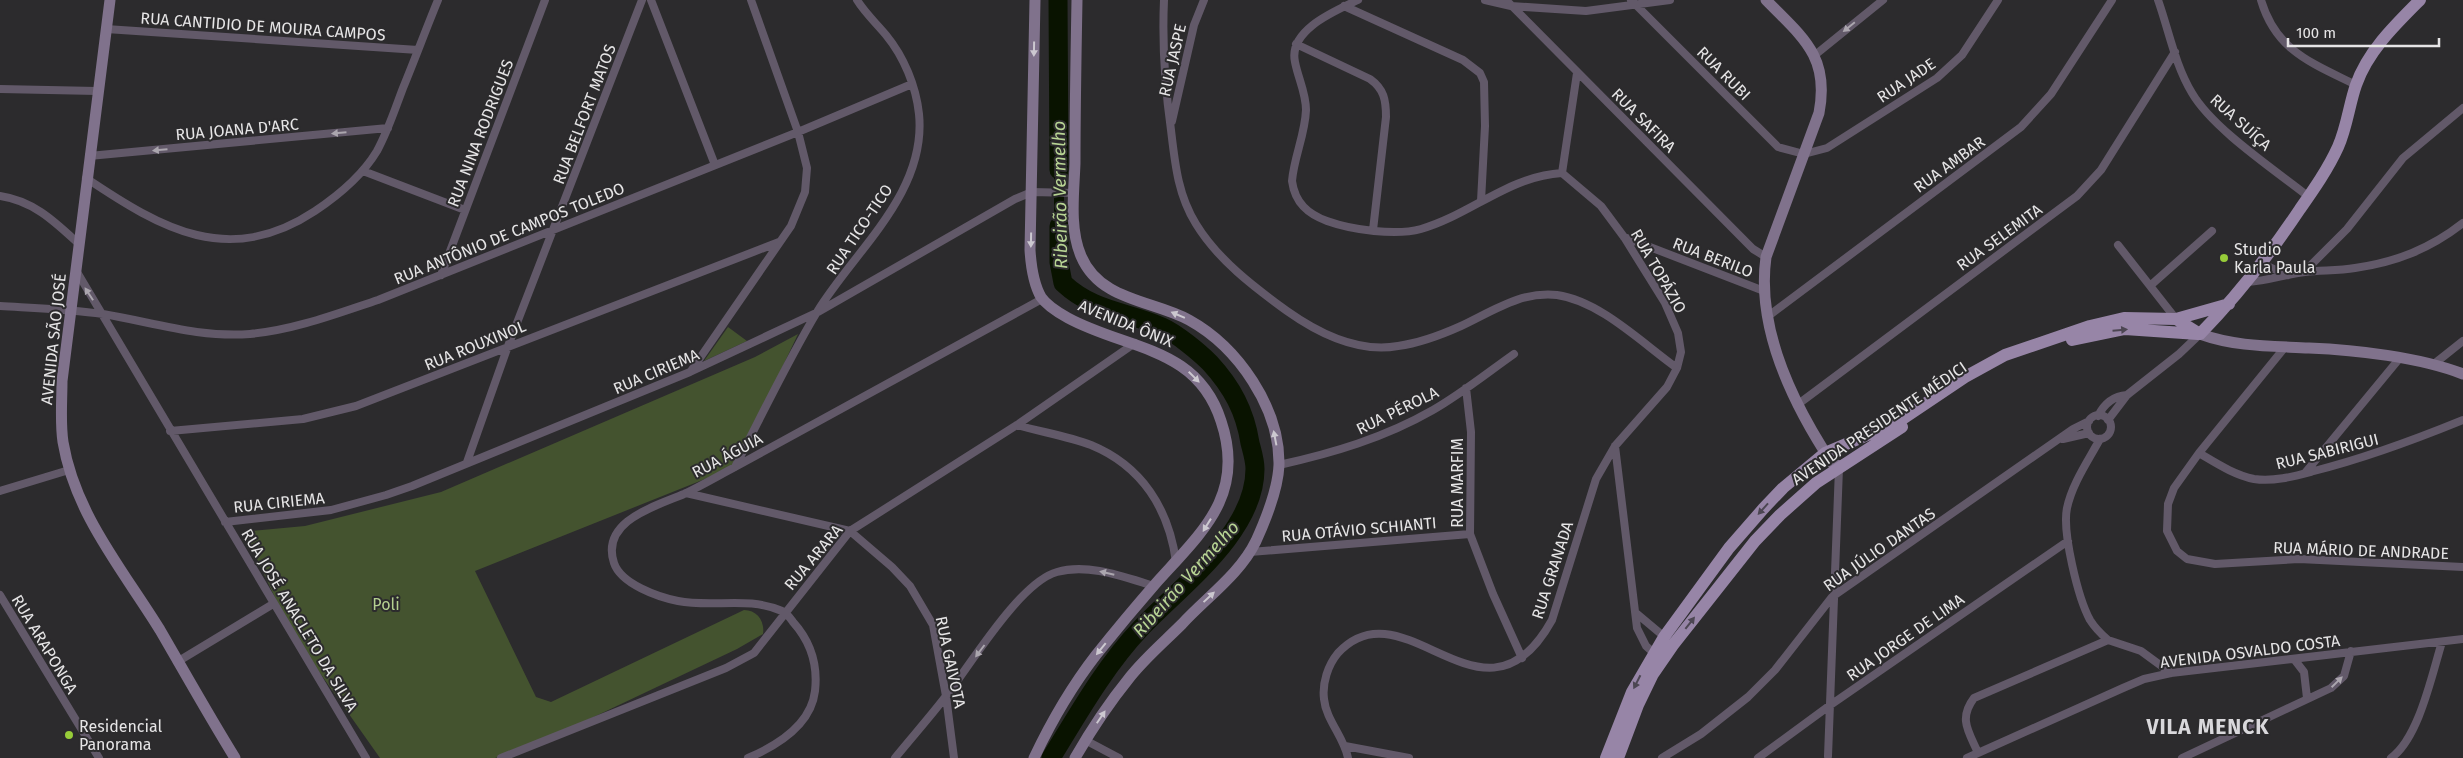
<svg xmlns="http://www.w3.org/2000/svg" width="2463" height="758" viewBox="0 0 2463 758" font-family="'Fira Sans',sans-serif">
<style>
.park{fill:#44532f}
.lines{fill:none;stroke-linecap:round;stroke-linejoin:round}
.canal{stroke:#091300;stroke-width:10}
.river{stroke:#091300;stroke-width:19}
.street{stroke:#625969;stroke-width:8}
.secondary{stroke:#80728c;stroke-width:11}
.primary{stroke:#9785a7;stroke-width:12}
.oneway{fill:#aba6ae}
.oneway2{fill:#ccc8d0}
.oneway3{fill:#4c4652}
.poi-dot{fill:#97cc39;stroke:#2c2b2d;stroke-width:2}
.labels{text-anchor:middle;stroke-width:4;stroke-linejoin:round;paint-order:stroke}
.street-label{font-size:16px;fill:#e6e5e6;stroke:#2c2b2d}
.poi-label{font-size:16px;fill:#e6e5e6;stroke:#2c2b2d;text-anchor:start}
.park-label{font-size:16px;fill:#b4d090;stroke:#2c2b2d}
.water-label{font-size:18px;font-style:italic;fill:#b8d594;stroke:#2c2b2d}
.district-label{font-size:21px;font-weight:bold;letter-spacing:1px;fill:#d9d8db;stroke:#2c2b2d}
</style>
<rect width="100%" height="100%" fill="#2c2b2d"/>
<path class="park" d="M728,327l19,14 -43,20z
M798,334l-63,133 -260,104 61,126 15,5 193,-92c13,0 21,11 19,24l-26,15 -194,92 -48,17h-115l-89,-126 -43,-92 3,-9 54,-5 136,-34 314,-135z"/>
<g class="lines">
<path class="canal" d="M1059,170v56"/>
<path class="river" d="M1058,0l1,170
M1051,758c27,-44 54,-92 90,-130 41,-43 114,-96 114,-159 0,-9 -3,-18 -5,-26 -5,-32 -18,-56 -40,-80 -11,-11 -34,-30 -48,-36 -36,-16 -68,-15 -99,-44l-4,-21v-36"/>
<path class="street" d="M651,0l64,165
M1164,0c-2,44 1,87 7,130 4,34 7,65 25,94 22,36 58,63 91,87 31,22 72,42 111,35 22,-3 43,-11 63,-20 32,-15 60,-35 96,-31 43,6 85,48 120,73
M1485,0l26,6 75,5 84,-11
M1506,0l247,249 13,8
M1631,0l147,147 26,7 23,-6 110,-70 25,-23 36,-55
M2158,0c11,31 17,65 34,93 21,36 83,77 117,104
M2261,0c15,51 51,63 95,85
M1344,6l119,54 17,13 4,9 1,44 -4,75
M106,29l312,21
M1296,44l74,35c14,10 16,21 16,38l-13,113
M1815,55l68,-55
M0,89l97,2
M1172,121l22,-96 10,-25
M89,156l299,-28
M363,171l102,39
M1562,173l15,-100
M86,178c76,51 143,90 229,33 24,-16 47,-35 62,-60 11,-20 18,-42 26,-63 12,-29 23,-59 35,-88
M0,196c34,5 55,26 79,48
M1624,237l140,54
M2118,245l58,74
M2262,264l26,11
M77,272l289,486
M2304,272l43,-43 56,-71 60,-50
M441,275l104,-275
M2248,282c20,-1 38,-8 57,-10 16,-2 33,-1 50,-4 41,-6 75,-19 108,-45
M2151,285l61,-54
M0,306c34,2 69,3 103,8 49,8 96,24 147,20 44,-4 86,-20 128,-34l420,-168 114,-48
M1767,317l254,-190 30,-33 61,-94
M2285,347l-86,106 -25,35 -6,16 -1,27 10,20 10,8 28,5 84,-5 164,8
M2434,364l29,-23
M691,371l100,-145 14,-34 2,-24 -9,-36 -47,-132
M1466,388l5,44 -1,102 23,60 29,64
M1797,405l280,-209 24,-26 74,-118
M2087 427a12 12 0 1 1 24 0a12 12 0 1 1-24 0Z
M2098,416c6,-12 16,-20 29,-21
M2108,420l19,-25 52,-41 21,-20
M1017,425c24,7 50,11 74,20 51,21 78,64 85,117
M170,431l133,-12 53,-13 423,-164
M2063,439l26,-6
M2100,439c-12,22 -28,45 -33,69 -5,24 11,90 23,112 5,8 11,14 18,20
M1615,446l22,182 9,18 10,9
M2199,453c17,10 35,22 55,26 20,3 41,-3 60,-8 52,-13 100,-31 149,-51
M467,462l41,-116 134,-346
M1279,465c54,-12 105,-27 154,-55 28,-16 54,-37 81,-56
M735,467c27,-52 52,-105 82,-155 37,-61 110,-119 102,-198 -3,-28 -15,-57 -33,-79 -10,-12 -21,-22 -29,-35
M2305,473l94,-114
M0,491l69,-21
M686,493l164,38 42,36 18,19 23,39 13,71 8,62
M225,522l106,-12 55,-15 26,-9 278,-114 128,-60 197,-113 17,-7 42,1
M1250,552l220,-18
M0,595l99,163
M1636,613l31,26
M2294,659l10,13 3,26
M177,662l96,-58
M1085,740l34,18
M1345,746l64,12
M1978,753c-9,-21 -20,-34 -4,-55l134,-58 33,11 30,22
M1828,756l11,-288
M501,758l225,-90 28,-15 96,-122 167,-106 118,-82
M748,758c28,-12 63,-33 67,-67 3,-26 -4,-49 -22,-69 -3,-4 -6,-9 -11,-11 -34,-15 -69,-3 -104,-10 -20,-4 -57,-17 -64,-38 -14,-42 42,-57 70,-69 17,-8 34,-18 51,-27l307,-168
M895,758c17,-21 35,-41 51,-62 25,-32 74,-114 111,-124 31,-9 67,5 97,14
M1348,758c-4,-21 -22,-38 -24,-59 -2,-16 4,-34 14,-46 67,-72 146,90 214,-33l44,-141 19,-33 52,-59 10,-19 4,-16 -3,-19 -13,-30 -41,-66 -23,-31 -39,-33c-53,3 -92,42 -141,56 -25,7 -69,1 -94,-8 -19,-7 -32,-18 -35,-40 2,-24 13,-46 14,-71 0,-17 -8,-32 -11,-48 -7,-32 40,-51 63,-62
M1662,758l39,-24 47,-37 27,-27 57,-73 241,-168 16,-8
M1758,758l71,-52 239,-165
M1967,758l156,-70 21,-9 27,-6 292,-34
M2182,758l149,-70 13,-12 7,-25
M2391,758c28,-20 41,-84 51,-116"/>
<path class="secondary" d="M110,0l-48,381c0,20 -2,41 1,61 12,72 60,128 97,188 25,43 49,86 75,128
M1766,0c36,37 64,56 53,113l-53,144c-10,72 27,147 66,206l7,3 5,-1
M2200,334c36,13 72,12 109,14 47,2 110,9 154,26
M1034,758c17,-36 38,-72 62,-103 20,-25 40,-49 61,-73 45,-50 89,-87 64,-161 -24,-75 -94,-71 -153,-103 -9,-5 -21,-12 -27,-21 -8,-14 -10,-31 -11,-47l5,-250
M1075,758c16,-28 34,-55 55,-81 15,-19 35,-36 52,-53 25,-27 58,-50 74,-83 10,-22 22,-52 23,-76 1,-57 -41,-118 -90,-145 -37,-20 -89,-19 -108,-64 -12,-28 -7,-64 -6,-93 0,-54 1,-109 2,-163"/>
<path class="primary" d="M2176,319l53,-15
M2200,334c38,-39 70,-80 100,-125 14,-20 28,-40 38,-62 9,-20 11,-42 18,-62 12,-34 39,-60 64,-85
M2072,340l53,-11 73,5
M1606,758l26,-66 32,-55 65,-89 34,-39 20,-21 42,-35 73,-31 67,-45 40,-22 85,-29 34,-8 52,1 24,15
M1618,758l20,-53 15,-31 20,-29 82,-104 25,-26 36,-32 86,-56"/>
</g>
<defs><path id="oneway-solid" d="M-6-.8H1V-3.2L6.5 0L1 3.2V.8H-6Z" transform="scale(1.25)"/></defs>
<g class="oneway">
<use href="#oneway-solid" transform="translate(1849 27) rotate(141)"/>
<use href="#oneway-solid" transform="translate(339 133) rotate(175)"/>
<use href="#oneway-solid" transform="translate(160 150) rotate(175)"/>
<use href="#oneway-solid" transform="translate(89 294) rotate(-123)"/>
<use href="#oneway-solid" transform="translate(1107 573) rotate(-167)"/>
<use href="#oneway-solid" transform="translate(980 651) rotate(127)"/>
<use href="#oneway-solid" transform="translate(2337 682) rotate(-44)"/>
</g>
<g class="oneway2">
<use href="#oneway-solid" transform="translate(1034 49) rotate(91)"/>
<use href="#oneway-solid" transform="translate(1031 240) rotate(91)"/>
<use href="#oneway-solid" transform="translate(1178 315) rotate(-157)"/>
<use href="#oneway-solid" transform="translate(1194 377) rotate(45)"/>
<use href="#oneway-solid" transform="translate(1275 438) rotate(-101)"/>
<use href="#oneway-solid" transform="translate(1207 525) rotate(122)"/>
<use href="#oneway-solid" transform="translate(1209 597) rotate(-43)"/>
<use href="#oneway-solid" transform="translate(1101 649) rotate(129)"/>
<use href="#oneway-solid" transform="translate(1101 717) rotate(-56)"/>
</g>
<g class="oneway3">
<use href="#oneway-solid" transform="translate(2120 330) rotate(-5)"/>
<use href="#oneway-solid" transform="translate(1763 509) rotate(132)"/>
<use href="#oneway-solid" transform="translate(1690 623) rotate(-52)"/>
<use href="#oneway-solid" transform="translate(1637 682) rotate(117)"/>
</g>
<g class="poi-dot">
<circle cx="2224" cy="258" r="5"/>
<circle cx="69" cy="735" r="5"/>
</g>
<g class="labels">
<g class="street-label">
<text transform="translate(263 26) rotate(4)" y="6">RUA CANTIDIO DE MOURA CAMPOS</text>
<text transform="translate(1172 60) rotate(-77)" y="6">RUA JASPE</text>
<text transform="translate(1724 73) rotate(45)" y="6">RUA RUBI</text>
<text transform="translate(1906 80) rotate(-34)" y="6">RUA JADE</text>
<text transform="translate(584 114) rotate(-69)" y="6">RUA BELFORT MATOS</text>
<text transform="translate(1644 120) rotate(45)" y="6">RUA SAFIRA</text>
<text transform="translate(2241 122) rotate(42)" y="6">RUA SUÍÇA</text>
<text transform="translate(237 129) rotate(-5)" y="6">RUA JOANA D'ARC</text>
<text transform="translate(480 133) rotate(-69)" y="6">RUA NINA RODRIGUES</text>
<text transform="translate(1949 164) rotate(-36)" y="6">RUA AMBAR</text>
<text transform="translate(859 229) rotate(-56)" y="6">RUA TICO-TICO</text>
<text transform="translate(509 233) rotate(-22)" y="6">RUA ANTÔNIO DE CAMPOS TOLEDO</text>
<text transform="translate(1999 237) rotate(-36)" y="6">RUA SELEMITA</text>
<text transform="translate(1713 257) rotate(21)" y="6">RUA BERILO</text>
<text transform="translate(1659 271) rotate(60)" y="6">RUA TOPÁZIO</text>
<text transform="translate(1126 323) rotate(22)" y="6">AVENIDA ÔNIX</text>
<text transform="translate(53 339) rotate(-84)" y="6">AVENIDA SÃO JOSÉ</text>
<text transform="translate(475 345) rotate(-22)" y="6">RUA ROUXINOL</text>
<text transform="translate(656 371) rotate(-23)" y="6">RUA CIRIEMA</text>
<text transform="translate(1397 410) rotate(-26)" y="6">RUA PÉROLA</text>
<text transform="translate(1879 423) rotate(-34)" y="6">AVENIDA PRESIDENTE MÉDICI</text>
<text transform="translate(2327 451) rotate(-14)" y="6">RUA SABIRIGUI</text>
<text transform="translate(727 455) rotate(-28)" y="6">RUA ÁGUIA</text>
<text transform="translate(1457 483) rotate(-90)" y="6">RUA MARFIM</text>
<text transform="translate(279 502) rotate(-6)" y="6">RUA CIRIEMA</text>
<text transform="translate(1359 529) rotate(-5)" y="6">RUA OTÁVIO SCHIANTI</text>
<text transform="translate(1879 549) rotate(-35)" y="6">RUA JÚLIO DANTAS</text>
<text transform="translate(2361 550) rotate(2)" y="6">RUA MÁRIO DE ANDRADE</text>
<text transform="translate(813 557) rotate(-50)" y="6">RUA ARARA</text>
<text transform="translate(1552 570) rotate(-72)" y="6">RUA GRANADA</text>
<text transform="translate(300 620) rotate(59)" y="6">RUA JOSÉ ANACLETO DA SILVA</text>
<text transform="translate(1905 637) rotate(-35)" y="6">RUA JORGE DE LIMA</text>
<text transform="translate(45 644) rotate(59)" y="6">RUA ARAPONGA</text>
<text transform="translate(2250 651) rotate(-7)" y="6">AVENIDA OSVALDO COSTA</text>
<text transform="translate(951 662) rotate(78)" y="6">RUA GAIVOTA</text>
</g>
<g class="poi-label">
<text x="2234" y="255">Studio<tspan x="2234" dy="18">Karla Paula</tspan></text>
<text x="79" y="732">Residencial<tspan x="79" dy="18">Panorama</tspan></text>
</g>
<g class="park-label">
<text x="386" y="610">Poli</text>
</g>
<g class="water-label">
<text transform="translate(1060 195) rotate(-91)" y="6">Ribeirão Vermelho</text>
<text transform="translate(1186 579) rotate(-48)" y="6">Ribeirão Vermelho</text>
</g>
<g class="district-label">
<text x="2208" y="734">VILA MENCK</text>
</g>
</g>
<path d="M2288 38v8h151v-8" fill="none" stroke="#e6e5e6" stroke-width="2.5"/>
<text x="2296" y="38" font-size="15" fill="#e6e5e6" stroke="#2c2b2d" stroke-width="4" paint-order="stroke">100 m</text>
</svg>
